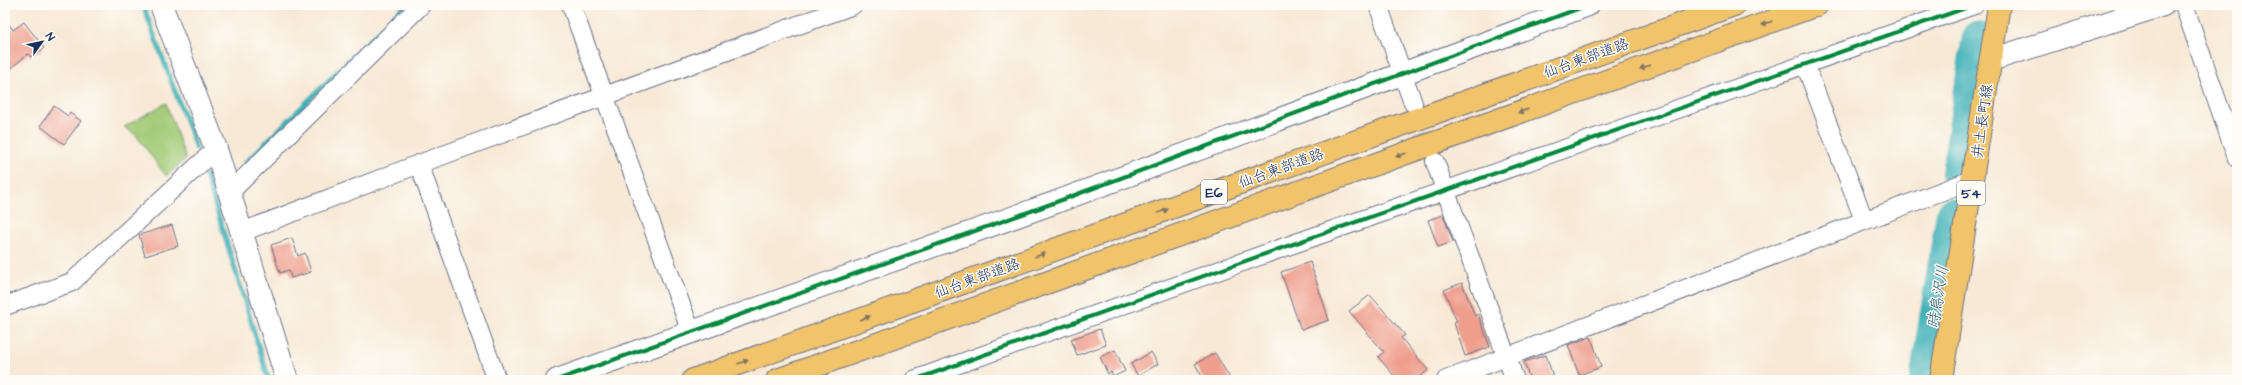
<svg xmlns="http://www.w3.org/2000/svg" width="2242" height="385" viewBox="0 0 2242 385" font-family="'Architects Daughter','Klee One',sans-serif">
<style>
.green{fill:#a3cc78;stroke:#5f7e6b}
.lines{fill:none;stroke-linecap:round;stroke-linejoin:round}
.stream{stroke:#40b1b7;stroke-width:5}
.river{stroke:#40b1b7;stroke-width:30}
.building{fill:#ef9d8c}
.minor-tunnel{stroke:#ccc4be;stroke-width:18;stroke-dasharray:18 9;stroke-linecap:butt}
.minor-casing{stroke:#687088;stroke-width:20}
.tertiary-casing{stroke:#687088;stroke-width:24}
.primary-casing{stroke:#687088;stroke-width:24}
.motorway-casing{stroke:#687088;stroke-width:24}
.minor{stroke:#fff;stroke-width:18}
.tertiary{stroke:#fff;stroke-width:22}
.primary{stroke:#f1c36a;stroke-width:22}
.motorway{stroke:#f1c36a;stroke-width:22}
.cycleway-casing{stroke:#fdfcf7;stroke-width:6}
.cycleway{stroke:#00873e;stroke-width:4}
.oneway{fill:#7b7263}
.labels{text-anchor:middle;stroke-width:3;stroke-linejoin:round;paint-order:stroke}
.shield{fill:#fdfcf7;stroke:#5f6c8c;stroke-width:1}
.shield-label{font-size:14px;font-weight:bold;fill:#1b2f5e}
.street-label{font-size:15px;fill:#1b2f5e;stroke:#fdfcf7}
.water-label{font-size:16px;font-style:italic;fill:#285c7d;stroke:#fdfcf7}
</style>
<rect width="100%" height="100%" fill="#fdfcf7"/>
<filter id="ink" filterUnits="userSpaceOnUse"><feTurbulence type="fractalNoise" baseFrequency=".025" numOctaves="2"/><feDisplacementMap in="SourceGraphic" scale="8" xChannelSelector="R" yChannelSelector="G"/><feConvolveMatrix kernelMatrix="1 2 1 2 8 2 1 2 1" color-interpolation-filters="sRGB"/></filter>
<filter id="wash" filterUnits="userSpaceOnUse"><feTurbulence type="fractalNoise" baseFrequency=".012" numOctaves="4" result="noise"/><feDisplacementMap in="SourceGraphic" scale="16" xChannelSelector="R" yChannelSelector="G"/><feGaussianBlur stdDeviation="0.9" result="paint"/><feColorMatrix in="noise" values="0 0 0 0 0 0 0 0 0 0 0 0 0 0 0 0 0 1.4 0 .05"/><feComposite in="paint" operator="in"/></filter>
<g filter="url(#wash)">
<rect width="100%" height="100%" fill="#f8e9d6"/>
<path class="green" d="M166,103l20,56 -20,17 -30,-41 -12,-8z"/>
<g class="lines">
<path class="stream" d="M143,5l53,143
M245,163l160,-158
M206,175l63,205"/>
<path class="river" d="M1956,174l21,-138
M1924,380l27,-167"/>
</g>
<g id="blocks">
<path class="building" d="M5,19l8,11 11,-8 20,26 -13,9 -3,-3 -23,19z
M54,106l14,10 2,-3 11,8 -17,23 -24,-18z
M1443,215l10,27 -15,5 -10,-27z
M172,225l6,21 -33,10 -6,-21z
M292,238l6,18 7,-3 6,19 -20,6 -2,-8 -9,3 -9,-28z
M1310,262l19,58 -28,10 -20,-58z
M1462,283l13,33 3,-2 12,33 -25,9 -11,-33 3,-1 -13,-32z
M1370,295l35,40 -4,3 27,32 -11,10h-19l-20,-23 6,-5 -35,-41z
M1100,329l6,16 -29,10 -6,-16z
M1591,337l10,30 -22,8 -11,-30z
M1115,350l10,21 -12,6 -2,-5 -3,2 -8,-17z
M1151,352l7,12 -20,12 -7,-12z
M1215,353l16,27h-27l-9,-16z
M1546,355l8,25h-24l-6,-18z"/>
</g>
</g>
<g filter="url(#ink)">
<use href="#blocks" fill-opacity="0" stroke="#687088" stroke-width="1"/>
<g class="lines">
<path class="minor-tunnel" d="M1414,107l19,51"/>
<g class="minor-casing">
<path id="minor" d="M571,5l120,327
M1378,5l35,98
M2184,5l53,153
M1805,64l59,156
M1435,162l80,218
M419,164l78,216
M230,192l191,-187
M242,232l177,-68 434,-159
M5,306l67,-24 144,-133
M914,380l365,-131 695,-244
M1446,380l528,-201"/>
</g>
<g class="tertiary-casing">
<path id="tertiary" d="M161,5l55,144 71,231
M1991,60l172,-55
M557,380l491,-175 540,-200"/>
</g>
<g class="primary-casing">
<path id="primary" d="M1941,380l58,-375"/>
</g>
<g class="motorway-casing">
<path id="motorway" d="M693,380l1041,-375
M777,380l1040,-375"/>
</g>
<use href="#minor" class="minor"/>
<use href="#tertiary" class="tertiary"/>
<use href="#primary" class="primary"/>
<use href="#motorway" class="motorway"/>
<g class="cycleway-casing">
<path id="cycleway" d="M557,380l491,-175 540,-200
M914,380l365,-131 695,-244"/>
</g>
<use href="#cycleway" class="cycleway"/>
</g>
<defs><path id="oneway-solid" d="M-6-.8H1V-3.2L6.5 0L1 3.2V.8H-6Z"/></defs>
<g class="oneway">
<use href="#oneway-solid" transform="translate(1767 23) rotate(160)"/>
<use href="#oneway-solid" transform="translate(1645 67) rotate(160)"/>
<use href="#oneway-solid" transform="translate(1523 111) rotate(160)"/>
<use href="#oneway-solid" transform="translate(1401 155) rotate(160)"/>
<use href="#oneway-solid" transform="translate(1163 211) rotate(-20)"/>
<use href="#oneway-solid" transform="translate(1040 255) rotate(-20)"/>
<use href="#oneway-solid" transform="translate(865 318) rotate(-20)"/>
<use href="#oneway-solid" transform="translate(743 362) rotate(-20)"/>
</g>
</g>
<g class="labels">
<g class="shield">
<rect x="1201" y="180" width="26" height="24" rx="3"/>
<rect x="1957" y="181" width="28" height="24" rx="3"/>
</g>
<g class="shield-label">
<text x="1214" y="197">E6</text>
<text x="1971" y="198">54</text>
</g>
<g class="street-label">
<text transform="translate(1586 58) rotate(-20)" y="5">仙台東部道路</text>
<text transform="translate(1982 121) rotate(-82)" y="5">井土長町線</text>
<text transform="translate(1281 168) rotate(-20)" y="5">仙台東部道路</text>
<text transform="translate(977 278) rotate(-20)" y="5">仙台東部道路</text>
</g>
<g class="water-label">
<text transform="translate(1937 297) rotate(-81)" y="6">時鳥沢川</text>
</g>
</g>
<rect width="2242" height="385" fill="none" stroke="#fdfcf7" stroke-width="20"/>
<g transform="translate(42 42) rotate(57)" stroke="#fdfcf7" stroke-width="3" paint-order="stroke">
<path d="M0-3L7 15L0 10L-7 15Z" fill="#1b2f5e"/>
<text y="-6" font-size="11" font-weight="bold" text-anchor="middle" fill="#1b2f5e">N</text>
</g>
</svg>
